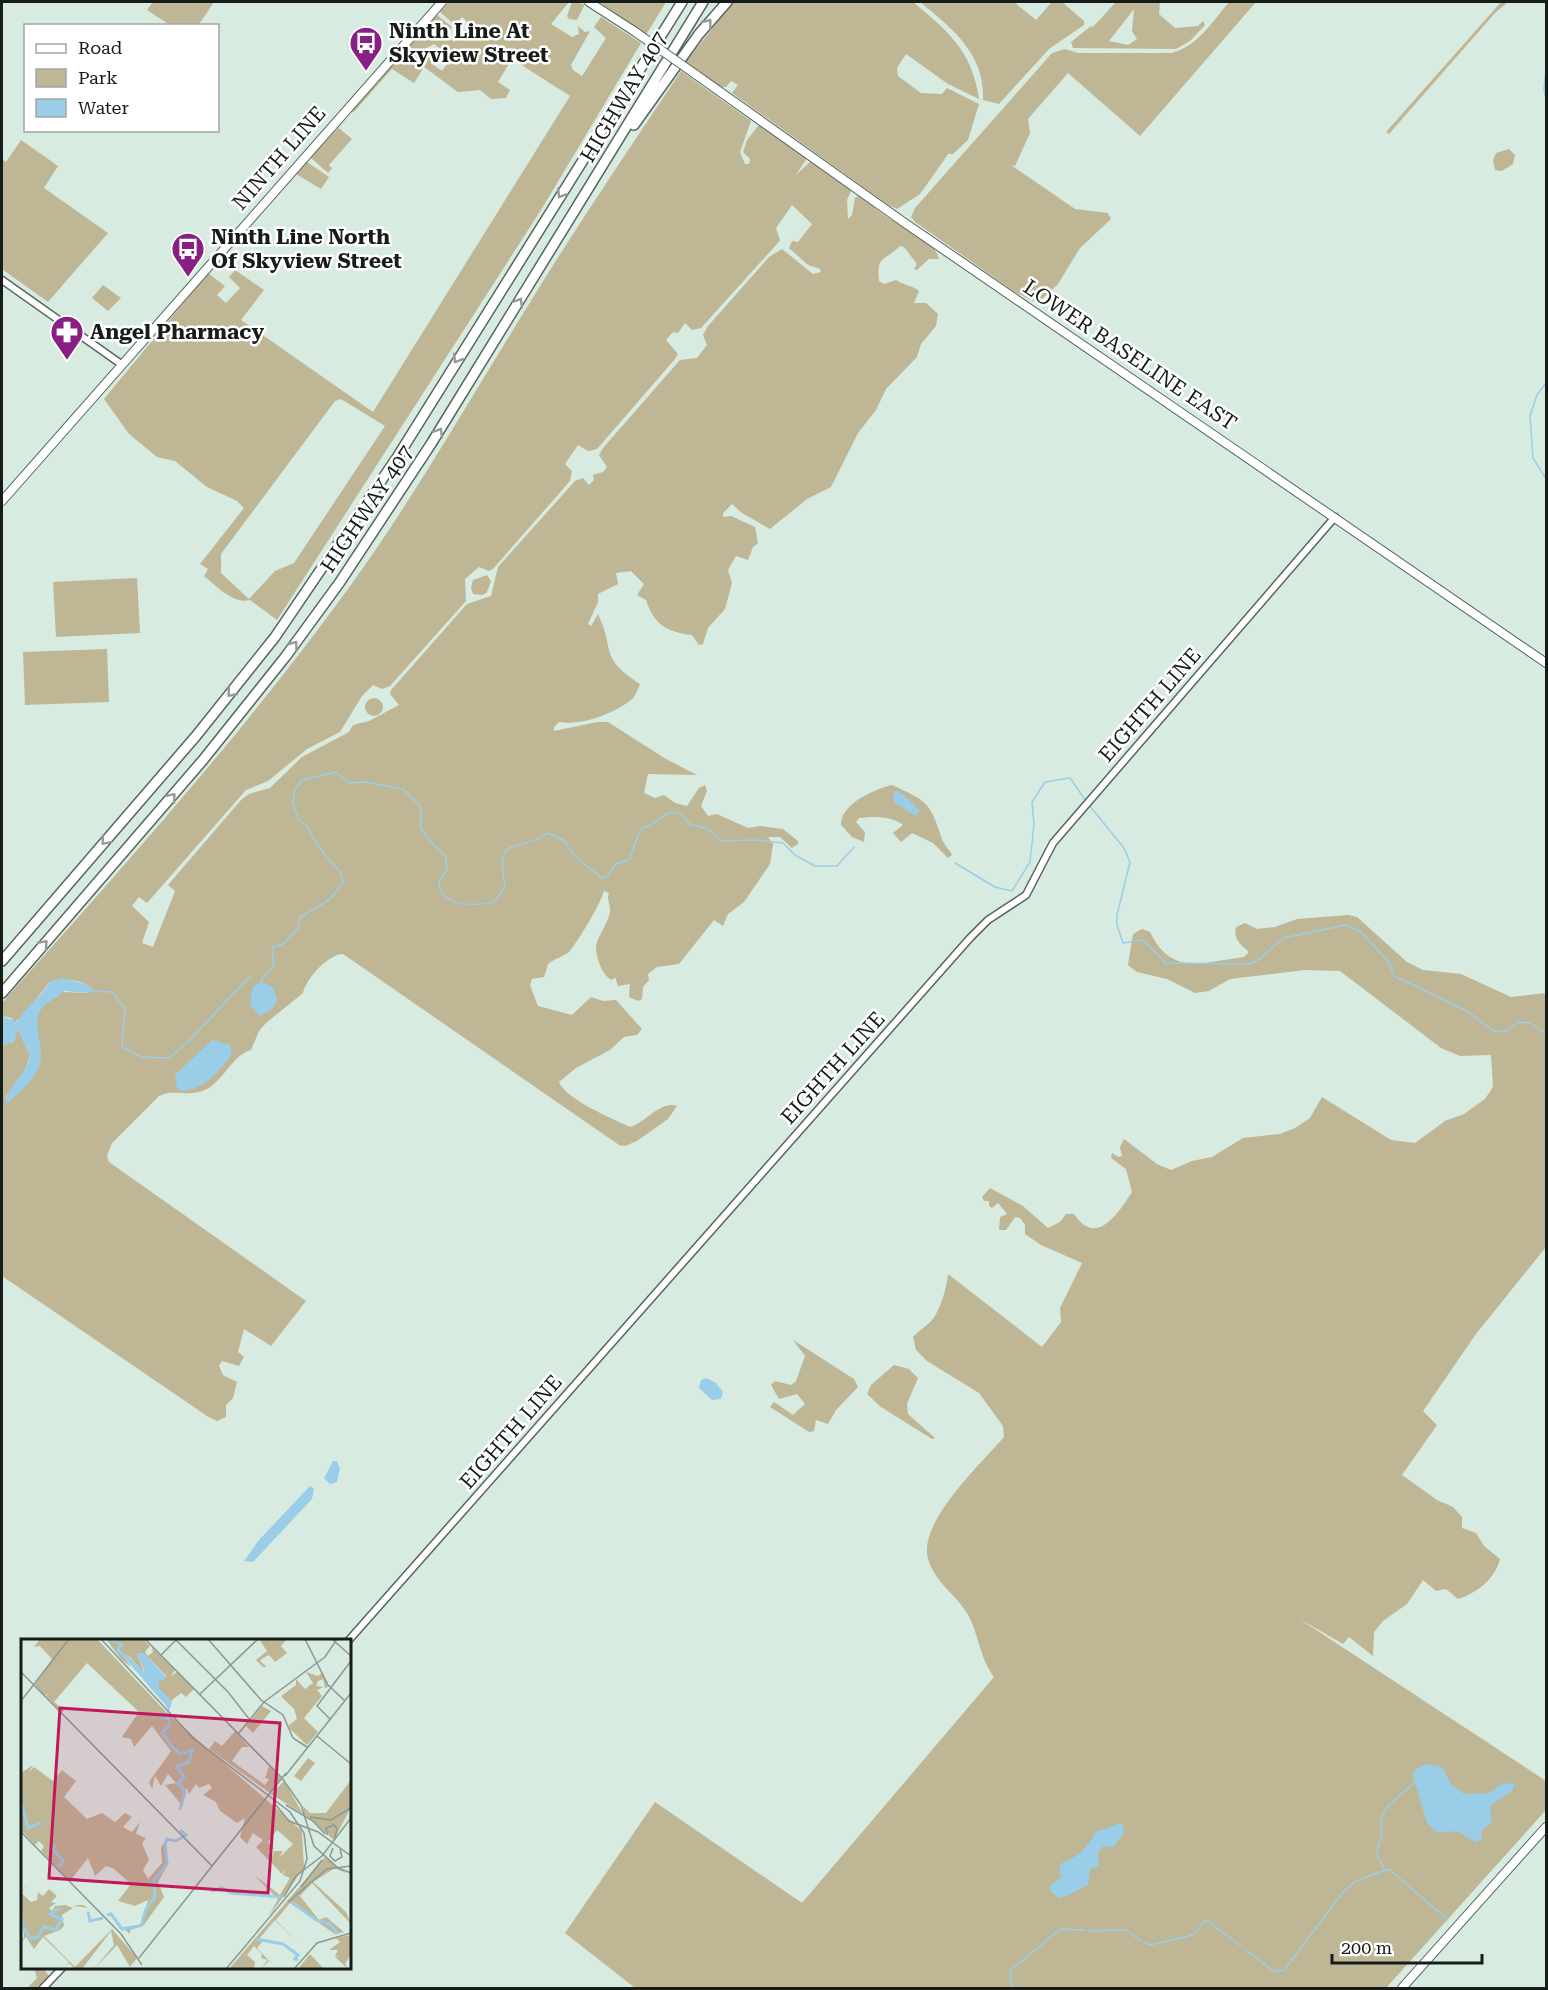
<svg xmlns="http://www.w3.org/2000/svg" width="1548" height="1990" viewBox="0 0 1548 1990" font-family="'Roboto Serif',serif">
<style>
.green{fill:#beb694;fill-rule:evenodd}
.water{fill:#9acee8}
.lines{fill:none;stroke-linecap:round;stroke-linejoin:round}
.stream{stroke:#9acee8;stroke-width:1.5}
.tertiary-casing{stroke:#55665d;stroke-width:9}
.secondary-casing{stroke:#55665d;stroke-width:10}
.motorway-casing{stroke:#55665d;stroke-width:12}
.tertiary{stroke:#fff;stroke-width:6}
.secondary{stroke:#fff;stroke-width:8}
.motorway{stroke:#fff;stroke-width:9}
.secondary-bridge-casing{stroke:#55665d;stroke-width:10;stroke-linecap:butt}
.secondary-bridge{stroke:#fff;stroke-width:8}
.oneway{stroke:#969998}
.labels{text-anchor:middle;stroke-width:5;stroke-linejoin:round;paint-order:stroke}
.poi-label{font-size:21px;font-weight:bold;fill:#161d19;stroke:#fff;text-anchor:start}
.street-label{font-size:21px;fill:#161d19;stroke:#fff}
.inset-river{fill:none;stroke:#9acee8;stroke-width:3}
.inset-road{fill:none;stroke:#8a9991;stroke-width:1.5}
.view{fill:#c2185b;fill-opacity:0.15;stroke:#c2185b;stroke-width:3}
.inset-edge{fill:none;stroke:#161d19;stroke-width:3}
</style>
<rect width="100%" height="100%" fill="#d8ebe1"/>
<path class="green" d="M153,2h61l-16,24 -28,-1 -23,-15z
M449,2h120l-18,22 21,13 7,-3 -1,-8 7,6 5,-1 -19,34 2,5 9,6 24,-38 -12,-11 7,-10 40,26 -100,167 -264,410 -27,-20c-16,5 -35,-15 -46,-24l4,-7 -8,-5 44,-56 -7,-7 -30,-14 -32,-26 -18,-4 -28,-23 -25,-35 104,-126 17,13 -8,9 9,8 14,-15 -11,-11 6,-7 29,20 -23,30 132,92 197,-316 -58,-37 -14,23 12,8 -4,8 -15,1 -11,-9 -22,2 -34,-25 -10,16 -22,-14 -39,44 -1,-3 54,-60 13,7 12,-2v8l11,8 5,-7 -6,-5 4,-7 -11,-8 -15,8 -11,-5 29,-32 15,12 -7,8 9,7 16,-18 -8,-7 -7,8 -15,-13zM341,399l44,27 -91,137 -19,8 -26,28 -28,-26v-19l114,-153z
M572,2l13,2 -8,16 -8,-1 -2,-3z
M599,2h67l-20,33z
M733,2h180c36,30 59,49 66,97l-31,-15 -42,-30 -9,14 1,8 23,17 21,1 5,-6 32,16 -11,36 -15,14h-5l-6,9 -22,31 -23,15 -9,-4 -156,-112 6,-8 -7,-4 -5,6h-6l-34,-25z
M920,2h94l22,18 16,-18h10l22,19v4l-35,24 -50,55 -16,-4c2,-46 -30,-71 -63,-98z
M1116,2h44l-1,12 16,14 23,-2 5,-5 2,4 -15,16 -14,8 -103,-1 -2,-6 20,-16 2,1zM1134,9l-2,22 5,8 -9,6 -19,-4z
M1229,2h27l-116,134 -72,-63 -40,46 2,14 -15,33 -4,-1 64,44 33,4 3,6 -31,29 -22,36 -16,15 -9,2 -18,-9 -100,-70 -4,-5 4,-9 137,-155 13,-4 13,4h94c26,-7 41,-32 57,-51z
M1501,2h7l-13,11 -106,121 -3,-2z
M681,71l70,50 -11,31 5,12h4l1,-5 -7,-7 4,-12 11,-14h3l46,32 -11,17 15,-14 37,26 3,4 -4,9 1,19 4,-4 3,-17 3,-2c11,5 17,13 27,20 18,12 48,20 54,43h-10l-12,11 -3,-1 3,-5 -13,-17 -4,-1c-15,15 -24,9 -21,35l5,3 12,-4c7,5 18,6 23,11l-5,12h12l12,11 -2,12 -15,18 -4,13 -31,32 -10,21 -18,23 -27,54 -24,12 -37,30 -28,-16 -10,-9 -9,9v4l8,-1 24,11 3,16 -5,4 -5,13 -12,-4 -8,14 4,13 -7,26 -17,19 -5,16 -4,1 -7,-10c-25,-3 -38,-10 -46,-35l-9,-5 7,-11 -13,-13 -15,2 2,11 -20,10v8l-10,22 3,2 7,-12c18,39 0,42 42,70 -2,5 -5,13 -9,16 -18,14 -50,26 -72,22l-5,5v4l43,-9h11l58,37 31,16 -49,-1 -4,19 11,5 9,-3 11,8 12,3 12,-18 6,-3 2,6 -6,15 7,10 9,-2 31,14 12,-2 23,3 15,12v3l-6,4 -12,-11h-12l5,7 -3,20 -26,38 -16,12 -5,12 -9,-6 -35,44 -22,3 -9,7 1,6 -6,7 -1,12 -4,2 -9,-4 1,-13 -12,2 -3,-9 -3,3c-10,-4 -16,-23 -16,-33 0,-8 13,-25 14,-36 1,-7 -4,-11 -1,-18l-5,-2c-4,14 -25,49 -35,61 -5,4 -15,7 -21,12l-4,13 -12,2 -2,6 8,21 34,9 19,-18 12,4 13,-1 26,29 -5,6 -13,2 -14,13 -34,18 -17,14c6,17 54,37 71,45 15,-4 31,-27 47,-21l-9,13 -31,22 -12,5 -6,-1 -276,-191c-15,0 -37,25 -40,39l-37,30 -7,8 -8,19c-20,6 -27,31 -46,40 -15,7 -31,-1 -46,6l-47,47 -5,13 2,6 197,139 -35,45 -27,-17 -6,23 6,5 -5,9 -17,-5 -3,5 4,9 14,7 -4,16 -7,7v12l-9,4 -10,-5 -205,-140v-231l12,-3 2,-12 2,-1 12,27 -6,16 -19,26c13,-4 18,-10 26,-20 20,-28 -3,-43 9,-68 4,-9 16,-11 22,-18l27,1 3,-4c-9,-10 -31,-11 -43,-7 -2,6 -28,34 -34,41l-4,-5 -9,-2v-13c120,-135 240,-268 346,-414 66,-91 122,-190 181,-285 48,-79 101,-156 152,-233zM792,205l20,19 -14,18 -6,-1 -3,7 19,17 12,4 1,3 -8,2 -31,-25 -13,8 -61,69 -5,9 4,10 -10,13 -17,2 -77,88 -4,7 8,12 -4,5 -10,3 1,5 -5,5 -6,-7 -8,3 -77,86 -7,29 -24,8 -76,86 -1,4 9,11 -30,16 -16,4 -4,7 -47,25 -32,31 -21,6 -8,6 -73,85 7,6 -22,56 -11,-4 7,-21 -17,-16 7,-9 8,6 99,-113 22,-9 39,-32 33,-17 22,-36 11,-11 9,4 8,-3 76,-85 -1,-22 14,-12 10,4 4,-2 77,-88 2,-10 -7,-7 13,-19 10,6 9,-2 78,-90 3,-5 -12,-14 7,-8 5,1 7,-10 7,7 9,-2 76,-84 3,-4 -4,-12z
M350,116l-11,12 13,11 -23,26 3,3 -4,5 -18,-16z
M21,140l37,26 -14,22 64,45 -60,69 -46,-33v-110l4,3z
M1509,149l6,6 -2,9 -11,7 -7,-1 -2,-10 3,-7z
M307,162l22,15 -8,12 -25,-15z
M103,285l18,13 -13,13 -16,-13z
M487,575l4,6 -4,11 -4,3 -10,-1 -2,-6 2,-8z
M137,578l3,55 -84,4 -3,-55z
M107,649l2,53 -84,3 -2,-53z
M365 707a9 9 0 1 1 18 0a9 9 0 1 1-18 0Z
M892,785c35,16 38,17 50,54 2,6 7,10 10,16l-4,3 -15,-15 -21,-10 -11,9 -8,-9 10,-8c-11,-9 -30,-9 -44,-7l-3,4 9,10 -1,10 -12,-5 -11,-12c-1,-21 34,-36 51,-40z
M1348,915l9,2 50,45 16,8 38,4 50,23 35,-4v254l-70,87 -53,77 14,14 -35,50 35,25 16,7 9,10v11l14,5 8,13 16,13c-5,20 -23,34 -42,40l-12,-10 -10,2 -13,-11 -16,24 -24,17 -9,11 -1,24 -24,-19 -6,7 -45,-26 248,163v29l-160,178h-751l-70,-55 90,-131 147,101 192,-226c-15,-20 -15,-44 -27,-64 -12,-19 -29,-28 -38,-51 -15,-37 53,-99 75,-125l-1,-11 -24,-33 -52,-32 -11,-11 -3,-13c6,-7 14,-11 19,-17 8,-9 15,-33 16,-46l94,73 19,-25 -1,-14 22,-45 -41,-18 -16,-11v-9l-5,-7 -5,-1 -9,13h-7l1,-13 7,-3 -9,-11 -6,5 -3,-2v-5h-5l-2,-4 8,-9 33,18 25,22 12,-6 6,-8h8c22,33 43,1 58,-22l-6,-23 -15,-11 1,-5 6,4 4,-1 -2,-9 4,-8 33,25 14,6 21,-9 20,-4 31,-19 37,-4 15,-6 15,-10 12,-21 69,43 24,3 30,-22 19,-7 21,-15 8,-12 -2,-32 -31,1 -19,-8 -101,-77 -35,-1 -75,9 -21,12 -14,2 -28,-14 -30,-7 -9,-7 5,-31 9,-5 8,3c22,45 52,30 94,25l5,-5c-8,-7 -16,-13 -13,-25l9,-4 12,6 18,-2 22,-8z
M793,1340l61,39 4,8 -22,23 -8,14 -12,-4 -2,11 -5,1 -39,-25 4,-5 19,13 12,-11 -8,-10 -18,5 -8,-14 4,-4 16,4 5,-4 9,-25z
M894,1365l15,4 9,9 -11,26 1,10 27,24 -3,1 -51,-32 -14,-13 4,-9z
M34,1968h9l6,8 -9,12h-13l10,-10z"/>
<path class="water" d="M896,791l7,3 17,17 -4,5 -22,-14 -1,-10z
M62,978l27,7 3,6 -3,2 -25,-2 -23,17c-8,16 0,30 0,47 0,20 -22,38 -36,50 1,-18 22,-31 25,-49l-12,-27 -4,13 -12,3v-29l15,6c7,-15 28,-27 32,-40z
M260,983h6l8,6 3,11 -4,8 -13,8 -10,-11 3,-19z
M212,1040l18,5 2,9c-13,17 -27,35 -50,37l-5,-3 -2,-13z
M707,1378l9,5 7,9 -2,7 -9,1 -13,-12 2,-8z
M333,1461h4l3,8 -3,13 -7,2 -6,-6z
M310,1486l4,3 -2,10 -59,63 -9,-1 15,-21z
M1426,1764l16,3 9,17 13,10 25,-1 13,-9 12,-1 -1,7 -23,16 2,16 -9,7 -2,11 -6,2 -18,-11 -19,2 -11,-10 -14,-47 2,-6z
M1118,1824h4l2,9 -11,14 -10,-1 -5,8 1,12 -9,3 -2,16 -24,12 -5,1 -9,-7 1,-6 10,-8 -2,-9 3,-5c17,-6 25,-16 34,-31z"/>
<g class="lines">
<path class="stream" d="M1546,67l-2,23 2,8
M1546,383l-9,12 -7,21 3,42 13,21
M1089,805l35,43 6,14 -13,53v10l6,18 20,-3 23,23 85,1 10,-6 22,-20 63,-13 14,6 29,31 5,14 73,35 28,21 13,-2 10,-8 12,1 16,11
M955,863l40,24 17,4 18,-29 4,-38 -2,-22 13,-20 25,-4 16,23
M261,983l1,-5 12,-12 -2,-18 11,-4 16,-17v-9l30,-18 14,-17 -3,-11 -22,-26 -11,-20 -9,-6 -5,-18 2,-12 7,-10 34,-8 12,11 16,-1 39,7 18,18v21l9,14 16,14 1,14 -8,11c0,27 37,25 55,21l11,-15c-10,-55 10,-32 43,-54l17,8c5,15 25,27 37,37l4,-1 10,-13 13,-4 12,-32c16,-1 23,-22 41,-14l7,10 19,5 13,12 34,-1 28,3 12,12 20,11h22l17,-19
M92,991l20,1 13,16 -3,39 19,10 28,1 20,-17 61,-65
M1385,1870l-9,-16 6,-18 -1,-17 7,-13 26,-23
M1088,1931l38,-1 15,11
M1145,1943l5,2 43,-10 13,-15 35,26
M1244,1949l31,23 9,-2 60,-79 12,-10 33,-12 59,51
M1012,1988l-2,-17 50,-42 24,1"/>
<g class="tertiary-casing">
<path id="tertiary" d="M2,280l119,84
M349,1640l621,-702 18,-18 38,-25 27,-52 282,-326
M43,1988l19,-20"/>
</g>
<g class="secondary-casing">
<path id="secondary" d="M589,2l45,29
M695,74l207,147 644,442
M2,501l440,-499
M1402,1988l144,-161"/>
</g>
<g class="motorway-casing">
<path id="motorway" d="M634,125l65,-91 28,-32
M2,961l194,-225 79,-99 123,-181 284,-454
M2,993l201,-233 83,-104 54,-74 91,-138 272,-442"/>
</g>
<use href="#tertiary" class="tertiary"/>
<use href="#secondary" class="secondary"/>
<use href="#motorway" class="motorway"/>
<g class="secondary-bridge-casing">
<path id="secondary-bridge" d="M634,31l61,43"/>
</g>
<use href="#secondary-bridge" class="secondary-bridge"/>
</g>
<defs><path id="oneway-chevron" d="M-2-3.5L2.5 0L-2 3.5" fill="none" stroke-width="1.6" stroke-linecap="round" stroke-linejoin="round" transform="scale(1.5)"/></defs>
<g class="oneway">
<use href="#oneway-chevron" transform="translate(708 23) rotate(-51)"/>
<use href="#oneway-chevron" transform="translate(561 194) rotate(122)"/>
<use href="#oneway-chevron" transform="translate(519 302) rotate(-58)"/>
<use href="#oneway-chevron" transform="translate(457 359) rotate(122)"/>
<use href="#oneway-chevron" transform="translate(439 432) rotate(-59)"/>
<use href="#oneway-chevron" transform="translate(294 645) rotate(-54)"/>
<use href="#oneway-chevron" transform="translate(231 693) rotate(129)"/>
<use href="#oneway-chevron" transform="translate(172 797) rotate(-49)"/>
<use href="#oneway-chevron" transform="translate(105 841) rotate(131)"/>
<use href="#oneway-chevron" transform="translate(44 944) rotate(-49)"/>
</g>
<defs>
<g id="bus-pin" transform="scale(1.725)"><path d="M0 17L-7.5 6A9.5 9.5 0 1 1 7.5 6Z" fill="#881f85" stroke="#fff"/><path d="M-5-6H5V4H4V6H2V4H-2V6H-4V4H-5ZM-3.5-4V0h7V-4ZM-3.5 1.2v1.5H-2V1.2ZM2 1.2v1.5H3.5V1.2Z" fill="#fff"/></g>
<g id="pharmacy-pin" transform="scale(1.725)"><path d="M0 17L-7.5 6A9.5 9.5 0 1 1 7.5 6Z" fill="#881f85" stroke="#fff"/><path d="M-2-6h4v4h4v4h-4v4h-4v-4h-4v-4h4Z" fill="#fff"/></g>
</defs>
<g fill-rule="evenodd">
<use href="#bus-pin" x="366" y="43"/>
<use href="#bus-pin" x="188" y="249"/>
<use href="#pharmacy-pin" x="67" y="332"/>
</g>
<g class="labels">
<g class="poi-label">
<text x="389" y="38">Ninth Line At<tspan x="389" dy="24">Skyview Street</tspan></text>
<text x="211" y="244">Ninth Line North<tspan x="211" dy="24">Of Skyview Street</tspan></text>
<text x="90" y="339">Angel Pharmacy</text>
</g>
<g class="street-label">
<text transform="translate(624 97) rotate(-59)" y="7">HIGHWAY 407</text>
<text transform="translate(279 158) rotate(-49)" y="7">NINTH LINE</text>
<text transform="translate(1130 355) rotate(34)" y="7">LOWER BASELINE EAST</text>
<text transform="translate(367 509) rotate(-56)" y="7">HIGHWAY 407</text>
<text transform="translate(1150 705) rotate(-49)" y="7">EIGHTH LINE</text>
<text transform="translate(833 1068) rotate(-48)" y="7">EIGHTH LINE</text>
<text transform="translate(511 1432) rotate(-49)" y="7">EIGHTH LINE</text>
</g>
</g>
<g transform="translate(21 1639)">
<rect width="330" height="330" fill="#d8ebe1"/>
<path d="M19,0h57l69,73v5h-6l8,3 2,5 -2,-11 134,117 2,37 -35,48 9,-17 -24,-24 26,20 10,-17 -7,-3 3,-7 -4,6 -26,-27 7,-7 -10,-7 -6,11 -7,-7 5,-19 -8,5 -17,-12 -4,-9 -13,-7 9,-7 -3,-4 -10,4 -3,-4 -7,10 -2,-6 -6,16 -16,-19 11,-2 -8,-9 -7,12 -6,-10 -3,13 -3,-7 22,-31 -19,-25 -18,21 -3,-8 -9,-2 17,-25 -52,-49 -33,39 10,8 -2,3 -16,-17 2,-3 -4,3 -9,-11 17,-26 -12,-13 -6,1zM256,191l16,14 -14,14 4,-7h-9l-2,7 -4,-6 6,-4 -6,-6zM85,0h37l7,7 -5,6 3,4 5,-4 -1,-5 23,23 -4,6 6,-4 17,17 -8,8 -5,-4 -10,8 -12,-12v-9l7,-4 -17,-18 -12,-5 7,20 -14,-16 -7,-2 8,12 -9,-7zM238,0h28l-6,7 6,7 -12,9 -6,-7 -6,3 -3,3 7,6h-4l-7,-7 11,-9zM297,24l10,24 -3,1 -2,-9 -5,2 -2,5 8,1 -7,3 5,6 -18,22 14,14 -11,13 -17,-16 -1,-4 8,-6 -3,-10 -13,-13 15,-11v-6l9,10 8,-6 -7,-11 12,4 4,-3zM241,67l9,5 -18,22 -7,-7zM214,92l14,16h-7l-10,14 33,24 4,-6 -4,-1 4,-12 12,12 -11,15 -61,-44 6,-8 7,5zM287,119l7,5 -14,18 -7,-5zM12,126l-4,7 5,-5 19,14 9,-11 14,11 -12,16 23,22 15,-6 13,9 10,-9 7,4 -9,10 9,5 8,-10 -4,12 10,4 -4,5 7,17 -6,10 5,9 14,-16 -1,-16 7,-7 -4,8 4,16 -10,18 6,15 -21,29 -13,4v4l-6,-5 18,-5 6,-24 -13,6 -17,-5 13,-17 -17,-15 -8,-3 -11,10 -7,-18 -18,23 -29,-30 3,-5 -5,-5 -4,4 -14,-15v-57zM330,141v27l-17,33 -30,-26 -1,-8 7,7h16zM263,142l19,33 -32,-20zM304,218l22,17 -12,-6 -22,14 33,30 5,12 -39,-41 -12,13 19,24 7,-3 18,15 -9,2 -45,-31 -14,17 23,24 -24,-24 -16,19 3,3 -5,6 20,21 -8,-8 -8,8 7,-9 -7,-2 1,-4 -8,-8 -7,9 8,7 -1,7h-25zM8,244l-8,10 10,9 6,-2 1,-8 5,4 6,-7 8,7 -6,6 5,1 -7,5 3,3 3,-5 10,-1 8,3 3,-3h7l5,3 -12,-2 -14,9 2,11 -4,4 -16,6 31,31 37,-38 25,29 -7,9 -13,-22 -23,24 20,-24 -3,-14 -29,38h-7l-6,-6 -5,6 5,-7 -26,-25 -9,12 -8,-12 -5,6 3,-6 -3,-45zM330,296v19l-6,10 3,5 -13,-12h5l-5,-1 3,-6h-9l11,-8 -4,-4zM289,315l14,15h-26z" fill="#beb694" fill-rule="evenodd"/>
<path d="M116,14h7l21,23v4h-6v8l13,14 -5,15 4,4 -1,4 -2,-5 -6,-1 -4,-4 7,2 3,-9 -45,-52 3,-2 19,19z" fill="#9acee8"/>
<path class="inset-river" d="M91,0l9,6 -3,5 5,5M149,86l-8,8 8,10M148,105l11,10 12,-4 -3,12 -12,4 7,11 -6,6 7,8 -5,19M0,163l7,26 12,-5M34,206l-2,4 10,12 -5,6M190,252l11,-3 9,5 50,4M271,263l24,18 14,4 8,10M67,273l2,9 13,-3M86,276l4,-1 11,15 17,-3M0,284l9,15 8,-1 6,-10 12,3 6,-11 -12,-5 10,-6M120,287l5,-17 9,-12 -1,-17 13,-16 -2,-20 2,-5 9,2 10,-6 -6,-5M235,300l27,5 15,11 -3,4 3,1"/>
<path class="inset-road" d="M80,0l93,100 96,73 14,21 3,26 -7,22 -74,88M124,0l137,139 19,27 13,41 24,22 13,5M154,0l53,53 22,28M187,0l53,61 22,15 10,23 14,9M284,0l23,46 17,16M311,0l19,17M140,16l15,-15M0,33l191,194M179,55l58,-55M0,62l48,-62M309,80l-13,-13 34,-45M218,94l25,-31 61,-45 12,-18M296,97l34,28M264,137l66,-83M254,165l14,17 29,11 33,24M265,166l27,16 12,13M289,178l21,3 20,-12M0,193l100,102 21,31M306,196l-1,-7 8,-3 3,4 -2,8M312,209l-3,8 5,5 7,-4 -2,-8M280,248l21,-27M263,258l12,-21 26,-20 29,-38M267,263l39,-33 24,-3M118,319l147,-185M273,330l23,-26 34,-10"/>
<path class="view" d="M39,69l220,15 -12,170 -219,-15z"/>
<rect width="330" height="330" class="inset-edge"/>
</g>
<rect width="1548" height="1990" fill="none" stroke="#161d19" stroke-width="6"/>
<rect x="24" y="24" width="195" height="108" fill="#ffffff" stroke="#a2a5a3" stroke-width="1.5"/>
<rect x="36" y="44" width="30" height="9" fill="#ffffff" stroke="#a2a5a3" stroke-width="1.5"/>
<text x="78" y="54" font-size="18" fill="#161d19">Road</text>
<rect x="36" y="69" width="30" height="18" fill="#beb694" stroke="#a2a5a3" stroke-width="1.5"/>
<text x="78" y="84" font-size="18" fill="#161d19">Park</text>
<rect x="36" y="99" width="30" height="18" fill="#9acee8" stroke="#a2a5a3" stroke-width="1.5"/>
<text x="78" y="114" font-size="18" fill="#161d19">Water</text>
<path d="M1332 1954v9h150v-9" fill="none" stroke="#161d19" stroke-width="3"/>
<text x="1341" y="1954" font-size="18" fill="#161d19" stroke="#ffffff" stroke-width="4.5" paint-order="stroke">200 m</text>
</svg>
